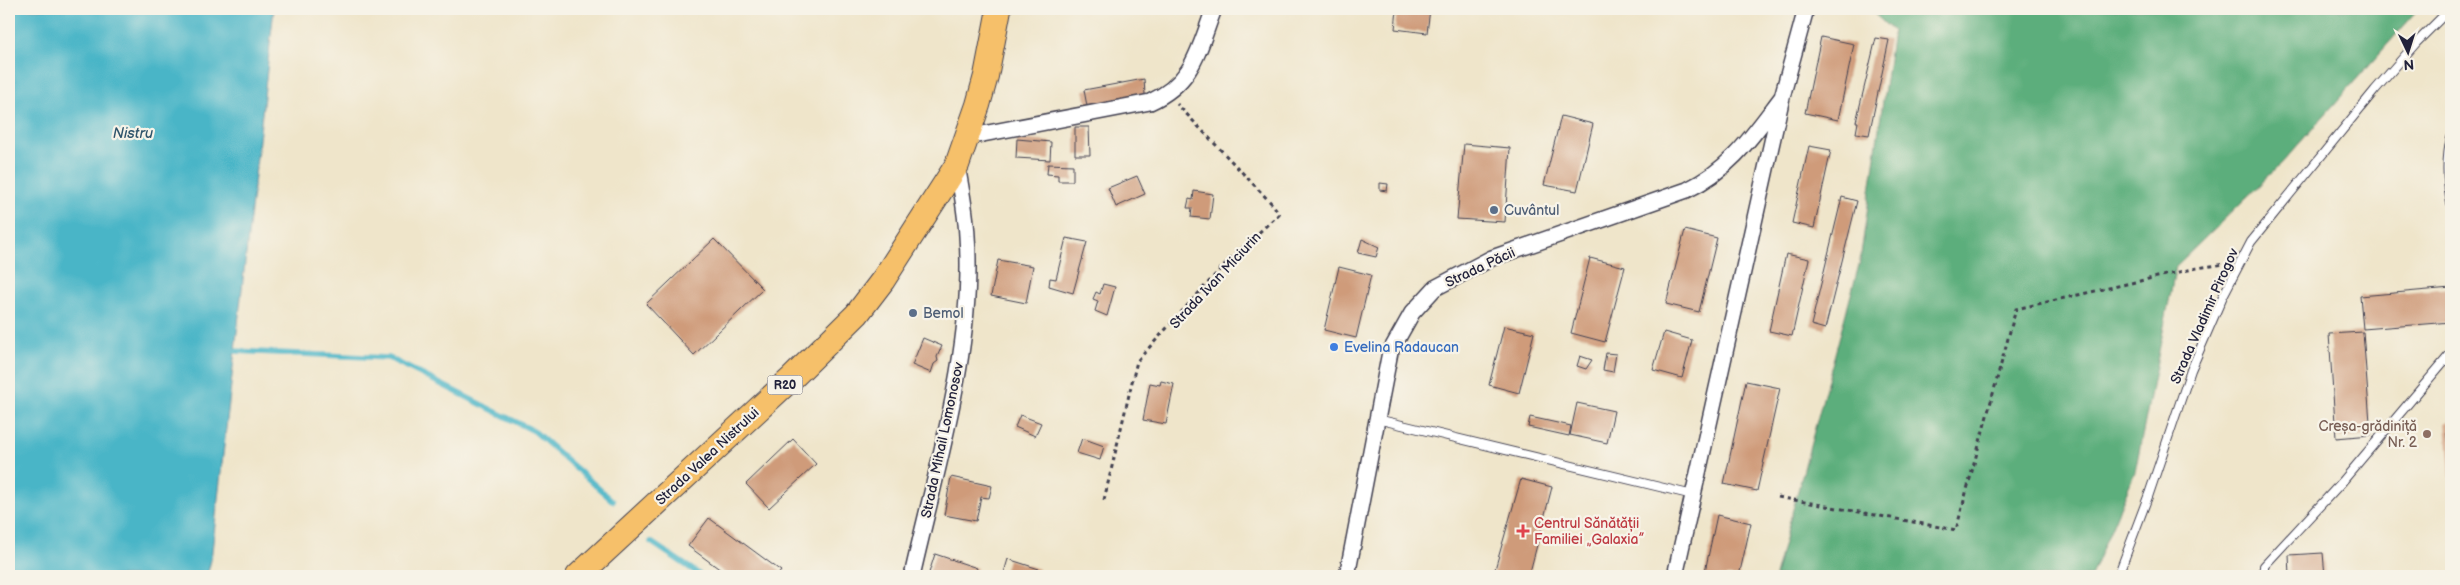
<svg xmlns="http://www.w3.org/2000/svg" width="2460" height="585" viewBox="0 0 2460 585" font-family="'Balsamiq Sans',sans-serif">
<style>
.forest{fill:#5cae7c;stroke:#3f685c}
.water{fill:#49b5c7;stroke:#366c81}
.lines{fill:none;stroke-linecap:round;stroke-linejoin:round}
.stream{stroke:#49b5c7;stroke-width:5.5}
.building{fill:#cf9b7a}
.lane-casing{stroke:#413f50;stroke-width:10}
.street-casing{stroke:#413f50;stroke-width:18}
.primary-casing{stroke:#413f50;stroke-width:26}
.path{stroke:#413f50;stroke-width:3;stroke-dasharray:4 4;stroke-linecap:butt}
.lane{stroke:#fff;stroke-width:8}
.street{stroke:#fff;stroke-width:15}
.primary{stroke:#f6c06b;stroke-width:24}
.service-dot{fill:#5c6f8a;stroke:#f7f3e8;stroke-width:2}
.shop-dot{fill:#3f7fe0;stroke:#f7f3e8;stroke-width:2}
.education-dot{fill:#8d6e63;stroke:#f7f3e8;stroke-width:2}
.health-dot{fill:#e0444e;stroke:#f7f3e8;stroke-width:2}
.labels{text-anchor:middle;stroke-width:4.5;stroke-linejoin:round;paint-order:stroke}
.shield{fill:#f7f3e8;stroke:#62616f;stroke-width:1}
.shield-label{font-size:12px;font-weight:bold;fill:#22223b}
.service-label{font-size:14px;fill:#4e5e75;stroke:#f7f3e8;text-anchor:start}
.street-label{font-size:14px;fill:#22223b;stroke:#f7f3e8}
.shop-label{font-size:14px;fill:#366cbe;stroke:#f7f3e8;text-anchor:start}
.education-label{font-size:14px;fill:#785e54;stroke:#f7f3e8;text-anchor:end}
.health-label{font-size:14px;fill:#be3a42;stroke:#f7f3e8;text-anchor:start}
.water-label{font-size:15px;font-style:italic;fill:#30556c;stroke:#f7f3e8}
</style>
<rect width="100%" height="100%" fill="#f7f3e8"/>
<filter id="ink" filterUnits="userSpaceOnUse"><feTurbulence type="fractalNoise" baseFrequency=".02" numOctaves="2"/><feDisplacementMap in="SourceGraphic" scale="10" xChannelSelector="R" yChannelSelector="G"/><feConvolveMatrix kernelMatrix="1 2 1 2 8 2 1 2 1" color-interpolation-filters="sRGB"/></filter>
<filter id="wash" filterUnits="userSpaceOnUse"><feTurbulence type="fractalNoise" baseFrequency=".0096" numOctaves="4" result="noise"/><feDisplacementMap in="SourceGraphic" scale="20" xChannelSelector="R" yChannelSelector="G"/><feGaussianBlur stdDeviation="1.12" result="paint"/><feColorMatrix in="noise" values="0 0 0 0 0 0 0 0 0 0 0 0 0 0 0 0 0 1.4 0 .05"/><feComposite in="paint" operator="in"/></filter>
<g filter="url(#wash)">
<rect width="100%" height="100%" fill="#efe5ca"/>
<path class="forest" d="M1869,9h550l-138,155 -105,102 -41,206 -44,104h-316l85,-315 33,-230z"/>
<path class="water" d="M9,9h265l-63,551 -4,16h-198z"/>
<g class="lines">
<path class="stream" d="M234,351l155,7 145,73 79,70
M651,542l51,34"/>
</g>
<g id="blocks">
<path class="building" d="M1397,9h33l-3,24 -32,-4z
M1821,37l33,7 -16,76 -33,-7z
M1876,38l13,2 -20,95 -13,-2 2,-11h-2z
M1144,79l1,16 -58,11 -3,-16z
M1561,116l32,8 -16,67 -33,-6z
M1075,127h14l1,28h-15z
M1017,139l34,3 -1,18 -34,-2z
M1464,144l46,4 -5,74 -48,-3z
M1809,146l22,4 -17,78 -22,-5z
M1048,164l25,1v16h-15v-6l-11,-1z
M1137,176l8,18 -29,13 -8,-19z
M1380,183l8,1 -1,7 -7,-1z
M1194,191l19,3 -3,25 -19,-2 1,-9h-5l2,-9 4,1z
M1842,197l15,4 -32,128 -14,-4z
M1685,230l32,8 -18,74 -33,-8z
M1066,238l21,4 -14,51 -24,-7 1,-8 6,1z
M714,239l49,50 -69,66 -48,-51z
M1362,239l17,8 -3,10 -18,-4z
M1786,254l23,5 -17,77 -23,-5z
M1590,258l35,9 -20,75 -34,-9z
M998,260l35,6 -7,37 -35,-7z
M1339,267l32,8 -15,63 -32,-8z
M1103,284l12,3 -8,29 -12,-5 3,-10 -5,-2 3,-7 4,2z
M2451,288v34l-88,7 -3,-33z
M1504,326l30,7 -15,60 -30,-8z
M1664,332l28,8 -10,38 -29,-8z
M2363,332l8,103 -35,3 -7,-104z
M923,338l19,8 -5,11 1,4 -4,3 -3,9 -19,-8z
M1606,353l10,1 -3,18 -10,-2z
M1580,356l12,4 -6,9 -9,-3z
M1161,381l13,3 -8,40 -23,-4 7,-37 10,2z
M1746,381l34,7 -23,103 -33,-7z
M1577,403l37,8 -7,32 -37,-8z
M1020,415l21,8 -6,13 -20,-9z
M1530,417l41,9 -2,10 -41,-9z
M2446,422h5v55h-1z
M1082,438l22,8 -4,14 -23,-7z
M793,439l23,25 -47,44 -23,-24z
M951,477l41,9 -3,12 -8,-1 -5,24 -32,-6z
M1521,479l31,8 -23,89h-36z
M1717,515l34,8 -12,53h-35z
M709,518l72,53 -4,5h-48l-41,-30z
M2323,553l2,23h-35l-1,-21z
M935,554l42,14 -3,8h-46z
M1008,559l31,10 -2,7h-34z"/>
</g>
</g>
<g filter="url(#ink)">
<use href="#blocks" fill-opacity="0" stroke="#413f50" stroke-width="1"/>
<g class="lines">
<g class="lane-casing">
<path id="lane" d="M2448,10l3,13
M2451,138c-5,20 -4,44 0,65
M1377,419l316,76
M2118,576l31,-82 42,-124 32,-74 28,-54 124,-152 41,-47 34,-34
M2264,576v-10l78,-84 109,-129"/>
</g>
<g class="street-casing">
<path id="street" d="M967,137l183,-35c44,-20 48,-52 64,-93
M912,576c24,-107 63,-230 55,-340 -1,-24 -6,-48 -10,-71
M1347,576l43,-224 22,-39 23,-25 57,-30 195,-68c44,-21 66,-55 95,-93
M1675,576l107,-479 24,-88"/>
</g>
<g class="primary-casing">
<path id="primary" d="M578,576l214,-198 65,-64 26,-34 74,-115 21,-60 8,-29 13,-67"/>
</g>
<path class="path" d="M1778,497l178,33 60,-221 181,-41 28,-4
M1104,500l33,-139 89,-98 53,-49 -5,-8 -97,-102"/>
<use href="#lane" class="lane"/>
<use href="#street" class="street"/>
<use href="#primary" class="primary"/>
</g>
</g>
<g class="service-dot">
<circle cx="1494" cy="210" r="5"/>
<circle cx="913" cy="313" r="5"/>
</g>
<circle class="shop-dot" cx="1334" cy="347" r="5"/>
<circle class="education-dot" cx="2427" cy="434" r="5"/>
<path class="health-dot" d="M1520.5 523.5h5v5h5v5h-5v5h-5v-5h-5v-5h5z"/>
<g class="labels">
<rect class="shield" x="767.5" y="375.5" width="35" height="19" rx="4"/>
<g class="shield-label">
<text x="785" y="389">R20</text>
</g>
<g class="service-label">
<text x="1504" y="215">Cuvântul</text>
<text x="923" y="318">Bemol</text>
</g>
<g class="street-label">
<text transform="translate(1480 267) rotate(-25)" y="5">Strada Păcii</text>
<text transform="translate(1215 280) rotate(-47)" y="5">Strada Ivan Miciurin</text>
<text transform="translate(2204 316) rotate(-66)" y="5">Strada Vladimir Pirogov</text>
<text transform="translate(942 440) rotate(-78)" y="5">Strada Mihail Lomonosov</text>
<text transform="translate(707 456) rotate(-43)" y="5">Strada Valea Nistrului</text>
</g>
<g class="shop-label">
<text x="1344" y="352">Evelina Radaucan</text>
</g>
<g class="education-label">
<text x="2417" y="431">Creșa-grădiniță<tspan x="2417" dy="16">Nr. 2</tspan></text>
</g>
<g class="health-label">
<text x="1534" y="528">Centrul Sănătății<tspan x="1534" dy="16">Familiei „Galaxia”</tspan></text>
</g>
<g class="water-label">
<text x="133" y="138">Nistru</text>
</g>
</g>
<rect width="2460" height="585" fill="none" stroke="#f7f3e8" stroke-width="30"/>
<g transform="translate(2408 52) rotate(176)" stroke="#f7f3e8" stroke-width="4" paint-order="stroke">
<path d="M0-4L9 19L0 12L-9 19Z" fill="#22223b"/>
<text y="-8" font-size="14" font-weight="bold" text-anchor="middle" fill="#22223b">N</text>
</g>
</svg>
